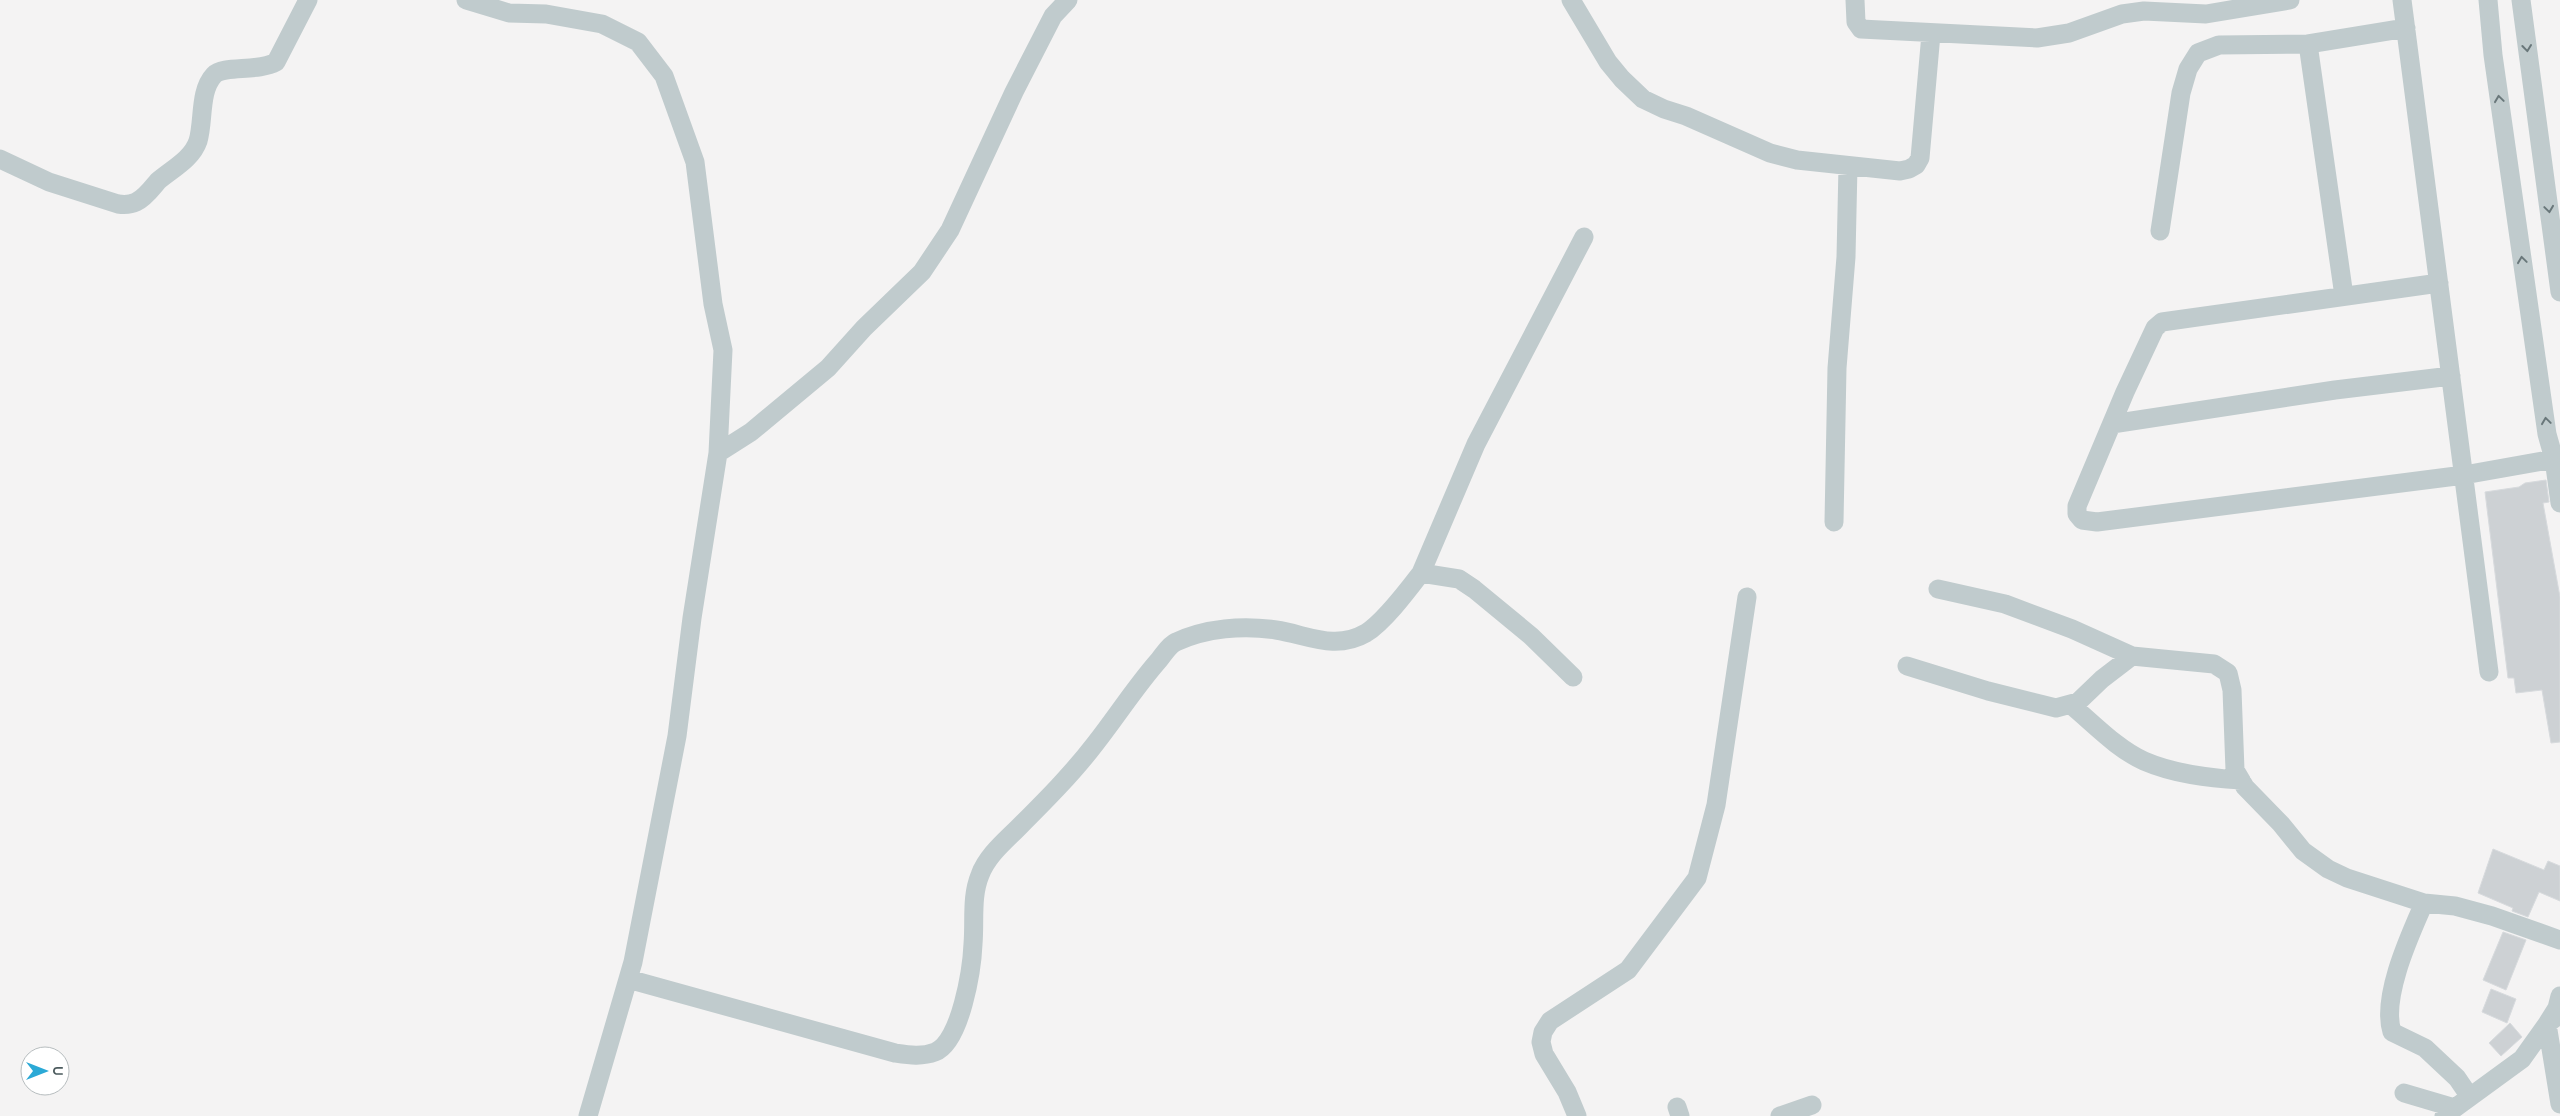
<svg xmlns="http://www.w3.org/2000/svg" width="2560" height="1116" viewBox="0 0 2560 1116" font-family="Quicksand,sans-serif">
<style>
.building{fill:#cdd1d4;stroke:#d7dadd}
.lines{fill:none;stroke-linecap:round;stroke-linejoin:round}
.street{stroke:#c0cbcd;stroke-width:19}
.oneway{stroke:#69777a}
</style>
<rect width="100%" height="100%" fill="#f4f3f3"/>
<path class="building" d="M2546,480l3,22 -6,1 17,94v145l-9,1 -9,-53 -26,3 -2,-15h-6l-23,-186 34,-5 6,-4z
M2493,849l51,21 4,-9 12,5v35l-21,-9 -11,25 -16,-6 1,-3 -35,-15z
M2503,932l23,8 -20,50 -23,-10z
M2491,989l25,10 -9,24 -25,-11z
M2510,1023l12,14 -21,19 -12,-13z"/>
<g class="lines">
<path class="street" d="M466,0l43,13 37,1 56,10 36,18 26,34 31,86 18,142 10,46 -5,103 -26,165 -15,118 -44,226 -45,154
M1571,0l37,62 14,17 21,20 21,10 22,7 84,37 27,7 103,11 9,-2 7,-4 4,-7 11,-124
M1855,0l1,22 5,7 176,9 32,-5 53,-19 22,-3 62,3 84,-14
M2402,0l87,672
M2488,0l5,55 54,379 7,25 6,44
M2521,0l39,292
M0,159l49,23 69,22c7,1 12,1 18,-2 9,-4 16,-14 22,-21 14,-12 34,-22 40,-40 6,-20 1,-50 16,-66 9,-10 44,-3 62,-13l32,-62
M2160,231l21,-138 7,-24 10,-16 21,-8 89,-1
M2439,283l-277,39 -7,6 -30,64 -48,114v8l5,6 15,2 367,-47 96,-17
M2344,296l-36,-252 98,-16
M2112,424l223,-34 116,-14
M718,453l33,-21 77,-64 36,-40 58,-56 28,-42 64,-138 39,-76 15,-16
M1834,522l3,-154 9,-111 2,-91
M1421,573l55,-129 108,-207
M1938,589l67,15 67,25 60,27 82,8 14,9 4,17 3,80 10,17 36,37 22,27 25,18 19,9 77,25 31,3 37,10 68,24
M1907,666l81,25 68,17 22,-6 24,-23 30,-23
M2071,705c22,18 46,44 73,56 30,13 64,17 97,19
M2424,903c-14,32 -43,94 -32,129l33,16 32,30 13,19
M628,979l267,74c14,2 27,4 40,-1 26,-10 37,-84 38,-108 2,-24 -2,-47 7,-69 7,-19 24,-33 38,-47 27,-27 54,-54 77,-84 22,-28 41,-58 64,-84 5,-6 10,-15 17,-18 30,-14 67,-17 100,-12 32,5 59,21 90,3 18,-11 42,-43 55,-60l38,6 15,10 57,47 42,41
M2560,996l-3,12 -10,16 13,80
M2404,1093l51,15
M1677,1107l3,9
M1577,1116l-10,-24 -23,-38 -3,-12 2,-10 7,-11 78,-51 69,-92 19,-73 31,-208
M1780,1116l32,-11
M2444,1116l78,-57 25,-35 13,-10"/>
</g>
<defs><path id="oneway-chevron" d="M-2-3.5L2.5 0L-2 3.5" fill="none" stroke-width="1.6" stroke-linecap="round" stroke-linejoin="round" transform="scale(1.25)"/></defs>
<g class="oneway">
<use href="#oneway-chevron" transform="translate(2527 48) rotate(83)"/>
<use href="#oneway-chevron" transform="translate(2499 99) rotate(-98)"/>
<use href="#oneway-chevron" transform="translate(2549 209) rotate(82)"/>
<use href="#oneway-chevron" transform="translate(2522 260) rotate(-98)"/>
<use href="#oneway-chevron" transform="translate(2546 421) rotate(-98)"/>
</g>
<g transform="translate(45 1071) rotate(90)"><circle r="24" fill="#ffffff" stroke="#b7bdbf"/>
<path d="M0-4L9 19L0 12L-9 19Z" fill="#2ba9d6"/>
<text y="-8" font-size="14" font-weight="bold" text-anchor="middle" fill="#4c5b5e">U</text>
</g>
</svg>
